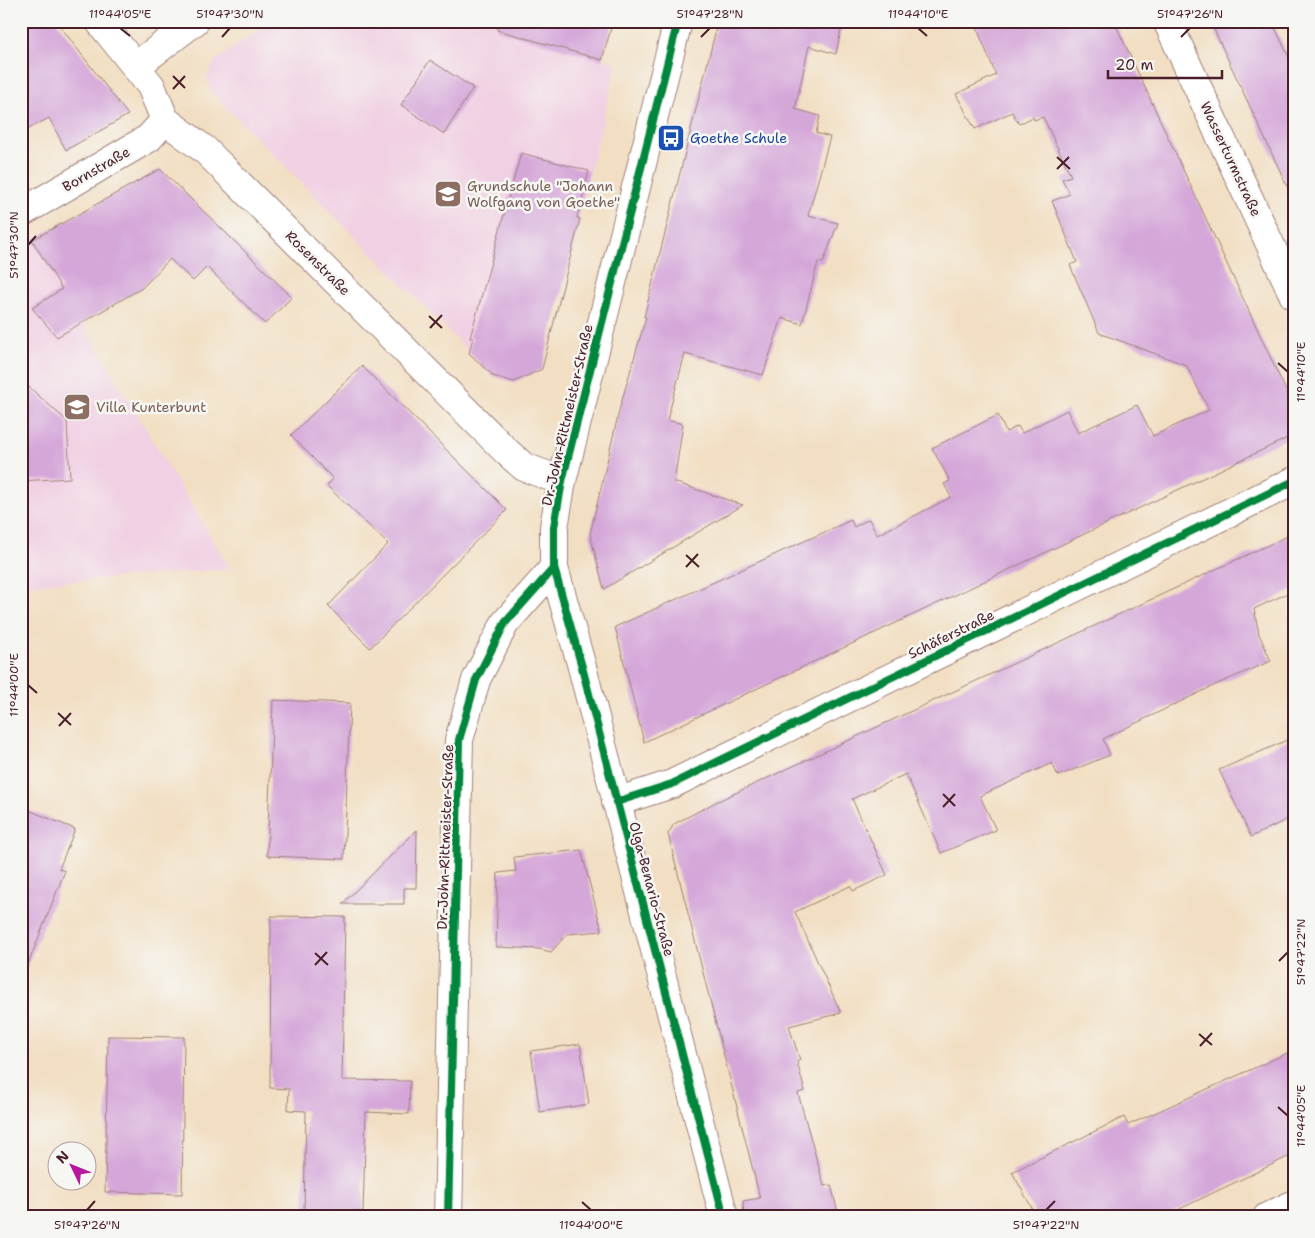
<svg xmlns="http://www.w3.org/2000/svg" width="1315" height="1238" viewBox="0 0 1315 1238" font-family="'Shantell Sans',sans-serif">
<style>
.built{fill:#f1d0e3}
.building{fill:#d5a7d9}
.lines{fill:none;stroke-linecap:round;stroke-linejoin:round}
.minor-casing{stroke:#9e7f77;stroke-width:30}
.minor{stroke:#fff;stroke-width:28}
.cycleway-casing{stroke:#f6f6f2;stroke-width:11}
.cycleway{stroke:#00873e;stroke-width:8}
.ticks{fill:none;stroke:#4a1f2b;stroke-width:2}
.labels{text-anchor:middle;stroke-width:5;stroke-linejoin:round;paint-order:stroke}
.transit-label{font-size:14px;fill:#164399;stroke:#f6f6f2;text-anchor:start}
.street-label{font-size:14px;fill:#4a1f2b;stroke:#f6f6f2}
.education-label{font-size:14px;fill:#785e54;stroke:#f6f6f2;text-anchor:start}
.neatline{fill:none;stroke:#4a1f2b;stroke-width:2}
.ticks-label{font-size:12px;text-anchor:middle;fill:#4a1f2b}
</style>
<rect width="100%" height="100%" fill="#f6f6f2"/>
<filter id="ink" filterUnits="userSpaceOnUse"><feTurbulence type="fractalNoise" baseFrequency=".02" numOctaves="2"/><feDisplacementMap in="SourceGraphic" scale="10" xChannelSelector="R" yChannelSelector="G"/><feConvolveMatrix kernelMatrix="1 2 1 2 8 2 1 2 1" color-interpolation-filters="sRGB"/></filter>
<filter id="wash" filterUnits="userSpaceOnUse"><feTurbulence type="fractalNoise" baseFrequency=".0096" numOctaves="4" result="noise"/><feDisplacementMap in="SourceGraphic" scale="20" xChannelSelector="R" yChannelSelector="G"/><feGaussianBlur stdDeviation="1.12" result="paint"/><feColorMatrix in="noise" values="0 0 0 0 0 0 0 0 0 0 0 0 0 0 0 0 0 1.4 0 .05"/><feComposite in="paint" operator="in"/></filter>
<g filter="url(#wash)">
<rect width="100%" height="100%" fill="#f2dfc3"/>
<path class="built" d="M272,21h341l-11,38 15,4 -73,296 -30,23 -21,-6 -282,-284 -4,-16 9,-16z
M32,240l198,329 -209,16v-340z"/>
<g id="blocks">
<path class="building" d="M21,21h35l72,94 -62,35 -17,-32 -28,15z
M498,21h115l-11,39 -105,-30z
M718,21h125l-7,33 -27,-8 -14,63 25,7 -4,17 14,4 -22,79 30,7 -15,40 -5,-1 -16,62 -20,-6 -19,57 -78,-21 -18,66 16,4 -9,58 69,23 -139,84 -14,-55 30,-127 26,-90h-2z
M974,21h140l180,387v27l-650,307 -29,-115 236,-107 3,7 15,-8 8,16 74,-38 -7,-13 6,-3 -18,-33 66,-33 8,17 12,-6 4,7 45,-23 11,23 59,-28 16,31 56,-26 -23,-45 -87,-32 -29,-68 7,-3 -25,-61 18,-7 -8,-15 9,-3 -28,-59 -9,3 -1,-3 -14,7 -7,-12 -37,17 -19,-35 40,-19z
M1210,21h62l22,47v133z
M430,60l43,28 -29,46 -43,-29z
M521,153l68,18 -12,47 3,1 -38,150 -28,13 -21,-6 -24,-23 4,-15h-3z
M160,169l132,128 -27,27 -58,-57 -14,14 -23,-22 -28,29 -85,49 -25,-29 30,-19 -30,-49z
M362,366l145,144 -137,138 -42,-42 60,-62 -61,-58 6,-7 -42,-44z
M21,380l46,41 3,57 -49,3z
M1294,533v57l-40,19 5,25 12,27 -56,24 -112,54 7,16 -52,21 -6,-13 -72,33 16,34 -55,23 -35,-79 -54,25 35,76 -34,16 -3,-5 -55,26 46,101 -52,13 11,34 -3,2 8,29 -7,2 26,93 7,-1 8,32h-95l-1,-16 17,-3 -92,-364 6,-10 40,-21z
M273,700l77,3 -6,156 -77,-3z
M1294,737v79l-43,21 -32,-67z
M21,807l54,22 -16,40 6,2 -42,106z
M417,830l-1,58h-12v16h-62z
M581,850l21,81 -35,3 -16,18 -12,-3 -43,-2 2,-74 18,-2 -2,-14z
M271,916l74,1 -3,163 68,1 -1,33 -43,-2 -3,100 -19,-2 -1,7h-35v-7h-4l2,-99 -18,-1 1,-21 -19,-1z
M108,1036l76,1 -2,157 -77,-2z
M580,1044l9,60 -49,8 -9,-61z
M1294,1050v104l-131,63h-126l-25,-45 112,-55 4,8z"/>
</g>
</g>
<g filter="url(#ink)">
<use href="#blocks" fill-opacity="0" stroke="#9e7f77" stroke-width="1"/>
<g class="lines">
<g class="minor-casing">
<path id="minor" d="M99,21l52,65 14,34 40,30 302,302 17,15 38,14
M678,21l-116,460 -8,46v41l28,99 142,550
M1167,21l127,275
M136,66l59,-45
M21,213l128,-75 16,-18
M616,802l56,-18 622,-303
M448,1217l11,-477 17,-60 29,-57 49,-55
M1267,1217l27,-13"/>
</g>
<use href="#minor" class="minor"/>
<g class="cycleway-casing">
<path id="cycleway" d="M678,21l-116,460 -8,46v41l28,99 142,550
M616,802l56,-18 622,-303
M448,1217l11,-477 17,-60 29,-57 49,-55"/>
</g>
<use href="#cycleway" class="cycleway"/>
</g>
</g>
<path class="ticks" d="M120,28l10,8M918,28l9,8M222,37l8,-9M701,37l9,-9M1181,37l9,-9M173,76l12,12M173,89l12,-13M1057,157l13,12M1057,169l12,-12M28,245l8,-9M429,316l13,12M430,328l12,-13M1278,363l10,9M686,555l13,12M686,567l12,-13M28,685l9,8M58,713l13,12M59,726l12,-13M943,794l12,12M943,807l12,-13M315,953l13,12M1279,961l9,-9M315,965l12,-13M1199,1034l13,11M1200,1046l12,-13M1278,1107l10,9M582,1202l9,8M87,1210l8,-9M1046,1210l9,-9"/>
<defs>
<g id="bus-square" transform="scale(1.4375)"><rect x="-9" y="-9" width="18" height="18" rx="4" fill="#1a4fb4" stroke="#f6f6f2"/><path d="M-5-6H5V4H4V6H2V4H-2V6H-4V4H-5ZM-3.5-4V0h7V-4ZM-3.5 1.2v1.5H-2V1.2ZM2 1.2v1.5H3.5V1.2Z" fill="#fff"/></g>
<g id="school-square" transform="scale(1.4375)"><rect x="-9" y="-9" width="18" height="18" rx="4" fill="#8d6e63" stroke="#f6f6f2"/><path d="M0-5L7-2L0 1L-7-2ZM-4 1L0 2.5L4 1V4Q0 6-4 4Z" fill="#fff"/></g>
</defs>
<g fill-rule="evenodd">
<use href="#bus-square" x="671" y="138"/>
<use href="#school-square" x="448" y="194"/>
<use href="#school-square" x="77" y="407"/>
</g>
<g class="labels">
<g class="transit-label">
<text x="690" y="143">Goethe Schule</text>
</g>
<g class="street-label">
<text transform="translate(1231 159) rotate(65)" y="5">Wasserturmstraße</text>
<text transform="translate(96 169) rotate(-30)" y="5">Bornstraße</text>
<text transform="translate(318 263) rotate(45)" y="5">Rosenstraße</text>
<text transform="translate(567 415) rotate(-77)" y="5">Dr.-John-Rittmeister-Straße</text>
<text transform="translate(951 634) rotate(-26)" y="5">Schäferstraße</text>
<text transform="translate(445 837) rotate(-88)" y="5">Dr.-John-Rittmeister-Straße</text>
<text transform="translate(652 889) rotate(75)" y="5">Olga-Benario-Straße</text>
</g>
<g class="education-label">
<text x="467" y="191">Grundschule "Johann<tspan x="467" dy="16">Wolfgang von Goethe"</tspan></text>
<text x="96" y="412">Villa Kunterbunt</text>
</g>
</g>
<rect width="1315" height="1238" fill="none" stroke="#f6f6f2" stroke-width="55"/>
<g transform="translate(72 1166) rotate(313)"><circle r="24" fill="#f6f6f2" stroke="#b1a0a2"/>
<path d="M0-4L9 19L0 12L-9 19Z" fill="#b5179e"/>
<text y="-8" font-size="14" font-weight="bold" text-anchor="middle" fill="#4a1f2b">N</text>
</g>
<path d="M1108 70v8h114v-8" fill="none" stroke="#4a1f2b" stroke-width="2.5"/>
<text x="1115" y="70" font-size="15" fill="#4a1f2b" stroke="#f6f6f2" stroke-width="4" paint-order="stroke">20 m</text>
<rect x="28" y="28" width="1260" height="1182" class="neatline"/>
<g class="ticks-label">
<text x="120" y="18">11°44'05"E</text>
<text x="230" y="18">51°47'30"N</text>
<text x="710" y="18">51°47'28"N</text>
<text x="918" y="18">11°44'10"E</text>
<text x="1190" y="18">51°47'26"N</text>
<text transform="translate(14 245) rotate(-90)" y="4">51°47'30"N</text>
<text transform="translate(1301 372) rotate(-90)" y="4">11°44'10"E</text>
<text transform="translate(14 685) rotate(-90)" y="4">11°44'00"E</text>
<text transform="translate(1301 952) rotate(-90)" y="4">51°47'22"N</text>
<text transform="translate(1301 1116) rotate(-90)" y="4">11°44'05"E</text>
<text x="87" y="1229">51°47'26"N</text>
<text x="591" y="1229">11°44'00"E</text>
<text x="1046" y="1229">51°47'22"N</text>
</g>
</svg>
